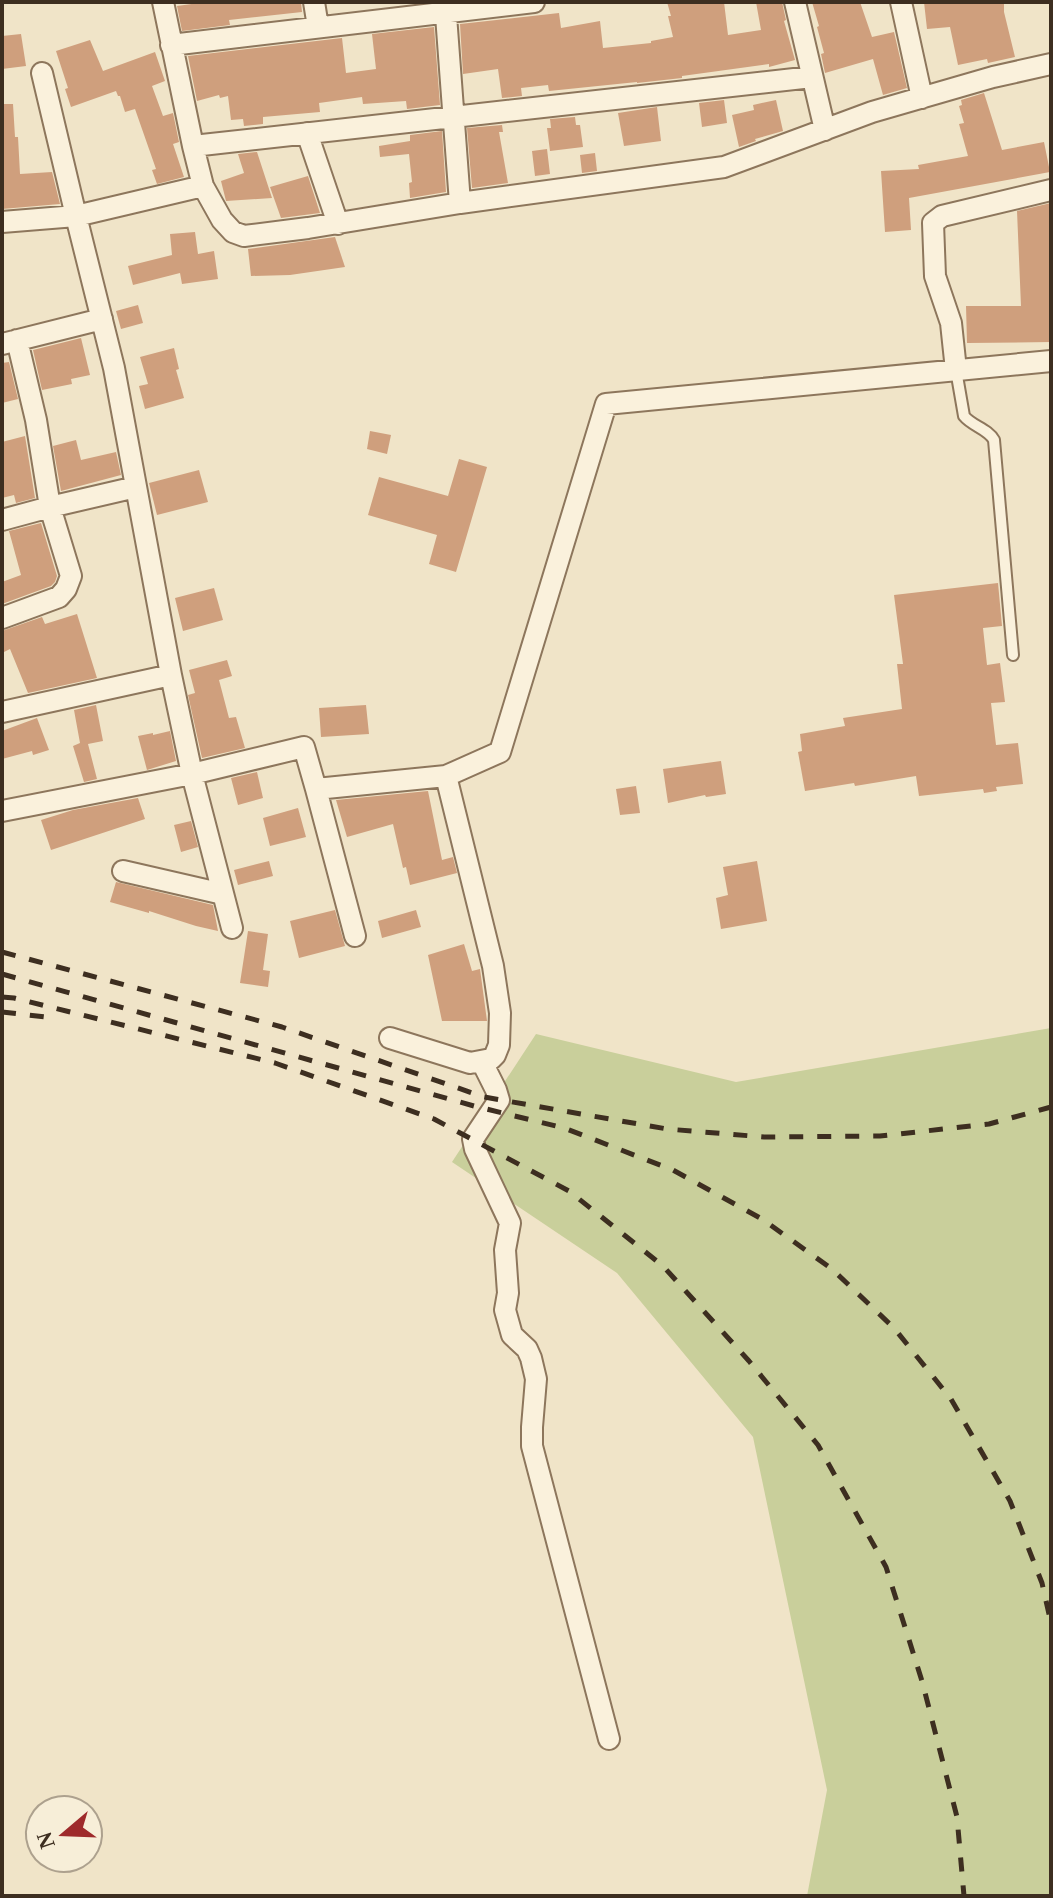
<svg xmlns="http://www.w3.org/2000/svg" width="1053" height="1898" viewBox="0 0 1053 1898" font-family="Georgia,serif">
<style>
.green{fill:#c9cf9b}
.building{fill:#cf9f7d}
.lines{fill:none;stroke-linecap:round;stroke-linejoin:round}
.service-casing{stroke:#8d765c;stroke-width:14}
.minor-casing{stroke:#8d765c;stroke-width:24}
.service{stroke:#faf1dc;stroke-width:10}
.minor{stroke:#faf1dc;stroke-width:20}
.rail{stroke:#3d2e20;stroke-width:5;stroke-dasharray:14 14;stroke-linecap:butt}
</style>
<rect width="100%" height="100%" fill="#f0e4c8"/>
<path class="green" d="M1051,1028v868h-244l20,-106 -74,-353 -136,-164 -165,-111 84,-128 200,48z"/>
<path class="building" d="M206,2h95l1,10 -73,8 1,5 -48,6 -5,-25z
M667,2h57l4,33 33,-5 -5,-28h26l4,18 -2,1 11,39 -26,7v-3l-87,12v2l-45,5v-1l-88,9 -1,-6 -27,3 1,8 -20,2 -4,-29 -35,5 -3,-50 99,-11 2,15 39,-7 3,27 48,-5v-2l22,-4 -5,-21h3z
M812,2h48l12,35 22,-5 13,56 -24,7 -10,-36 -48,14 -4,-19 3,-1 -7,-26 2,-1z
M924,2h80v10l11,45 -27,6 -1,-4 -29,6 -8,-38 -23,2z
M434,27l6,78 -33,4 -1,-8 -43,3 -1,-7 -43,6 1,9 -57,5v7l-19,2 -1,-7 -12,1 -3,-24 -8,2 -1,-3 -22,6 -9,-45 154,-18 4,35 30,-4 -4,-35z
M21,34l5,32 -24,3v-33z
M90,40l13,31 52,-19 10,29 -13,5 11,30 10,-3 6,29 -6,2 11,33 -27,7 -5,-14 4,-1 -21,-60 -10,3 -5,-16h-2l-2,-5 -45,16 -6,-18 3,-1 -12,-37z
M984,93l18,57 42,-8 6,30 -141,26 2,32 -26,2 -4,-61 38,-2 -1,-4 50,-9 -9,-32 5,-1 -5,-17 3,-1 -1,-5z
M724,100l3,23 -25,4 -3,-24z
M776,100l7,31 -28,8 1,2 -17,6 -7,-32 22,-5 -1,-5z
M2,104h11l2,33h3l2,37 32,-2 8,32 -58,5z
M657,107l4,34 -37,5 -6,-33z
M575,117l1,8h4l3,22 -33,4 -3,-23h4l-1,-9z
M502,125l1,7h-4l9,51 -36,5 -5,-60z
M442,131l4,61 -36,6 -1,-15 3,-1 -3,-28 -29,3 -1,-11 31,-5v-6z
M547,149l3,25 -15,2 -3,-25z
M257,152l15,46 -46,3 -5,-20 23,-8 -6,-19z
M595,153l2,18 -15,2 -2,-18z
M308,176l12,37 -39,5 -11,-31z
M1051,203v139l-84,1 -1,-37h55l-4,-95z
M195,232l3,22 16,-3 4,28 -36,5 -2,-11 -47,12 -5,-19 44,-11 -2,-21z
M335,237l10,30 -55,8 -39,1 -3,-27z
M138,305l5,18 -22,6 -5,-18z
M81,338l9,37 -19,4 1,5 -30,6 -9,-40z
M174,348l5,21 -3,1 8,28 -39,11 -6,-23 9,-2 -8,-27z
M9,362l9,37 -16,4v-40z
M370,431l21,4 -4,19 -20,-5z
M25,436l10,62 -19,5 -2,-8 -12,3v-56z
M76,440l5,20 35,-8 5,23 -60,16 -8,-45z
M459,459l28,8 -31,105 -27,-8 8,-29 -69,-20 11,-38 69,19z
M199,470l9,32 -51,13 -8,-32z
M41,523l16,53 -2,6 -4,4 -49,18v-22l19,-7 -12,-44z
M998,583l4,43 -19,2 4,37 13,-2 5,39 -14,1 5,42 22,-2 5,41 -27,3 1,4 -13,2 -1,-4 -64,7 -3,-20 -61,10 -1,-3 -49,8 -7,-39 4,-1 -2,-17 45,-8 -2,-8 59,-9 -5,-45h6l-9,-69z
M214,588l9,32 -40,11 -8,-33z
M77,614l20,64 -69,15 -18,-44 -8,4v-22l40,-14 3,7z
M227,660l5,16 -13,4 10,38 7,-1 9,31 -43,10 -14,-63 7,-2 -6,-23z
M96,705l7,36 -15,3 9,35 -13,3 -11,-36 7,-3 -6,-33z
M366,705l3,29 -48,3 -2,-29z
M37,718l12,32 -16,5 -1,-4 -30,8v-28z
M170,731l6,30 -29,9 -9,-34 15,-3v2z
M721,761l5,33 -20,3 -1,-2 -37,8 -5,-34z
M257,772l6,26 -25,7 -7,-27z
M636,786l4,27 -20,2 -4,-26z
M428,791l14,69 11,-3 4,16 -47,12 -4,-18 -3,1 -10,-44 -46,13 -11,-37z
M138,798l7,21 -94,31 -10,-30 32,-10z
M298,808l8,29 -36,9 -7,-28z
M191,821l7,26 -17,5 -7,-27z
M269,861l4,15 -35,9 -4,-15z
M757,861l10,60 -46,8 -5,-31 12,-3 -5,-28z
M116,882l97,23 5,26 -22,-5 -47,-15v2l-39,-11z
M335,910l10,36 -46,12 -9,-37z
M416,910l5,17 -39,11 -4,-17z
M248,931l20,3 -5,36 7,1 -2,16 -28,-4z
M464,944l8,27 8,-2 7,52h-45l-14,-66z"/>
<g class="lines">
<g class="service-casing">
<path id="service" d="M956,370l8,46c8,10 24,13 30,24l19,215"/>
</g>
<g class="minor-casing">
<path id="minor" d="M163,2l30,144 10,40 19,34 11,12 11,4 64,-8 152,-25
M314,2l4,25
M445,2l15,201 264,-36 148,-55 121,-35 58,-13
M795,2l30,128
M901,2l21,96
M171,45l363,-43
M42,73l34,143 127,-30
M307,133l31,91
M193,146l619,-69
M2,222l74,-6 38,152 57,307
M2,344l100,-25
M956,370l-5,-47 -16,-47 -2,-53 9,-7 109,-26
M2,520l48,-13 -14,-87 -19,-80
M2,618l57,-21 7,-8 5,-13 -21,-69 86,-20
M2,712l169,-37 21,99 112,-27 12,42 130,-13 54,-24 106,-348 445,-43
M316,789l39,147
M2,811l190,-37 40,154
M123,871l100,23
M390,1038l80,25 21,-4 4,-4 4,-10 1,-32 -7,-47 -47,-190
M482,1062l14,28 3,10 -26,39 2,10 35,74 -5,27 3,43 -3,17 7,25 15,14 4,9 5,21 -4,48v19l77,293"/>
</g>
<use href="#service" class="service"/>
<use href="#minor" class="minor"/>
<path class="rail" d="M2,952l280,75 202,70 183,32 97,8 116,-1 109,-12 62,-17
M2,974l472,132 90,22 109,42 89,49 70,50 62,59 57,71 59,102 32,82 9,40
M2,997l12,1 261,65 159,56 135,72 94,75 86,95 69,84 68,122 36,114 35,136 7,79
M2,1012l52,6"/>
</g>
<rect width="1053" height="1898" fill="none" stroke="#3d2e20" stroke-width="8"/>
<g transform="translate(64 1834) rotate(251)"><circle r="38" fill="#f7eed8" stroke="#ada18e" stroke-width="2"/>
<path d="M0-6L14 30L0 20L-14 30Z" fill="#9e2a2b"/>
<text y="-12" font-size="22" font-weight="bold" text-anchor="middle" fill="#3d2e20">N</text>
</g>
</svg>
